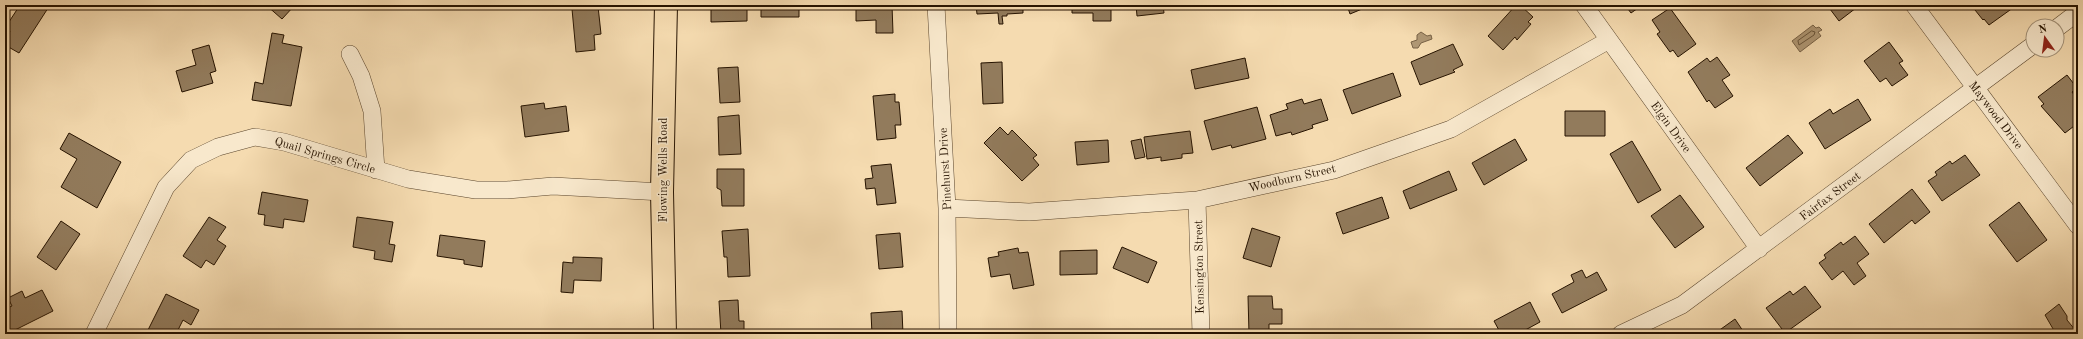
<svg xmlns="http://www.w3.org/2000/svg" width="2083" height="339" viewBox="0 0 2083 339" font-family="'Old Standard TT',serif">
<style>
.water{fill:#af9774;stroke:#786246}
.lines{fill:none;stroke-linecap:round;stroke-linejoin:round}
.shore{stroke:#6a553a;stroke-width:1}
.building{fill:#927b5c;stroke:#261300}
.minor-casing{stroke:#5a452c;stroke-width:18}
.major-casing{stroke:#261300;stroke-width:24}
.minor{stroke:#f8e8cc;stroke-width:17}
.major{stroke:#f5dbb0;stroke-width:22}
.labels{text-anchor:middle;stroke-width:3;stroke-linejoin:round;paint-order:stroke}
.street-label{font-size:12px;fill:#261300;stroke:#f8e8cc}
</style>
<rect width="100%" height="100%" fill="#f5dbb0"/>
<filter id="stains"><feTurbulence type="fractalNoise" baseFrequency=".005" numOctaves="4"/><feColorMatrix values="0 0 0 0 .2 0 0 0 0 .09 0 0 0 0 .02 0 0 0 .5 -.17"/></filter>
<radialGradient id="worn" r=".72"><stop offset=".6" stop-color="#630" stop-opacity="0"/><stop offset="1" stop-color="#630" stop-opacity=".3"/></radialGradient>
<path class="water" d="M1813,25l3,3 3,-1 3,3 -4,2 3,4 -21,16 -8,-11z
M1421,32l6,4 4,-1 1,4 -11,4 -3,5h-5l-2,-6 6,-2v-5z"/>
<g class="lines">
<path class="shore" d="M1812,31l3,1 -1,3 -15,10 -1,-4z"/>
</g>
<path class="building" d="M20,5h30l-31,48 -14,-8v-5l5,-9 -5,-3z
M266,5h27l1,1 -12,13z
M711,5h36v16l-36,1z
M761,5h38v12h-38z
M856,5h36l1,28h-17v-13l-20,1z
M976,5h47v8l-16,1v2h-5l1,8h-4l-1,-11 -21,1z
M1072,5h39v16h-18v-8h-21z
M1136,5h27l1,8 -27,3z
M1347,5h13l2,4 -12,5z
M1516,5h4l13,12 -5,5 3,2 -14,16 -2,-3 -12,13 -15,-14z
M1625,5h16v1l-10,7z
M1827,5h27l2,3 -17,13z
M1971,5h46l-28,20 -5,-6 -1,1z
M598,6l3,28 -7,1 1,15 -19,2 -4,-43z
M1670,8l26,36 -18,13 -5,-7 -3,2 -13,-18 3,-2 -8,-12z
M272,33l12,2 -2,8 20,4 -11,59 -39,-6 3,-18 8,2z
M1889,42l14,19 -4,2 9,12 -16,11 -6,-8 -6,4 -16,-21z
M1453,44l10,21 -10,5 2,2 -35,13 -9,-23z
M209,45l7,26 -6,2 3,10 -31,9 -6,-21 20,-6 -4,-15z
M1717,57l13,18 -8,5 11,16 -18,12 -6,-8 -2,2 -19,-30 19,-14 3,4z
M1245,58l4,20 -54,11 -4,-19z
M1002,62l1,41 -20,1 -2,-41z
M738,67l2,35 -20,1 -2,-35z
M1393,73l8,23 -49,18 -9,-24z
M2067,75l10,13 -5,4 6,8v6l-3,2 3,3v12l-13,10 -24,-27 3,-2 -6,-7z
M895,94v8h4l2,23h-6l1,13 -19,2 -4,-44z
M1302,99l2,5 17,-5 7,21 -16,5 1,3 -21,7 -1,-3 -15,4 -6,-21 18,-6 -2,-5z
M1858,99l13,21 -46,29 -16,-26 21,-14 3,5z
M544,103l1,6 21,-3 3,25 -44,6 -4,-31z
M1257,107l9,32 -34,9 -1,-3 -19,5 -8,-29z
M1565,111h40v25h-40z
M739,115l2,39 -22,1 -1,-38z
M1000,127l8,8 4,-5 25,25 -4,3 6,7 -17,16 -38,-38z
M1190,131l3,22 -11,1v4l-21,3v-4l-14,2 -3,-22z
M69,133l52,29 -24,46 -36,-21 16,-28 -17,-10z
M1788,135l15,18 -43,33 -14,-18z
M1141,139l4,18 -10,2 -4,-18z
M1515,139l12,21 -43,25 -12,-22z
M1108,140l1,22 -32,3 -2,-23z
M1632,141l29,49 -23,13 -28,-49z
M1965,155l15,20 -38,26 -14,-20 9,-6 -2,-3 15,-11 2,3z
M891,164l5,39 -19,2 -2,-17 -9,1 -1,-10 8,-1 -2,-12z
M717,169h27v37h-22l-1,-16 -4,-2z
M1449,171l8,19 -47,19 -7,-18z
M1912,189l18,23 -15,12 -3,-4 -28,23 -15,-19z
M262,192l46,8 -4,22 -20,-3 -1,9 -19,-3 1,-10 -7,-1z
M1680,195l24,32 -29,21 -24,-32z
M1382,197l7,21 -46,16 -7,-21z
M2019,202l28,38 -30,22 -28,-37z
M209,217l17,10 -9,13 9,6 -12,19 -8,-5 -5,8 -18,-12z
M357,217l36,5 -4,22 6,1 -3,17 -18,-3 1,-8 -22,-4z
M61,221l19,13 -24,36 -19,-13z
M1252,228l28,9 -9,30 -28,-9z
M748,229l2,47 -22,1 -1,-20h-3l-2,-26z
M900,233l3,34 -24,2 -3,-34z
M440,235l45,6 -3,26 -18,-3v-4l-27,-4z
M1855,236l14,18 -12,9 9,13 -12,9 -11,-14 -11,9 -13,-17 7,-5 -2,-3 17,-13 2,3z
M1122,247l35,15 -9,21 -35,-15z
M1018,248l1,5 9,-1 6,33 -21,4 -3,-15 -19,3 -3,-19 11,-2 -1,-4z
M1097,250v24l-37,1v-24z
M573,257l29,1 -1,23 -27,-1 -1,13 -12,-1 2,-30 10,1z
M1582,270l4,8 11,-6 10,18 -45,23 -10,-19 22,-12 -3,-7z
M1805,286l16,21 -36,26 -19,-25 24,-17 3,4z
M42,290l11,21 -44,22 -4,-7v-17l7,-3 -4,-8 14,-7 3,7z
M166,294l33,16 -8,15 -8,-5 -7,14h-25l-4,-2z
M1248,296h24l1,13h9v15h-13v10h-20z
M738,300l1,21h5v13h-23l-2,-33z
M1530,302l10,20 -22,12h-17l-7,-13z
M2059,304l8,12v4l9,11 -4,3h-16l-11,-19z
M902,311l1,23h-31l-1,-21z
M1735,319l10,15h-31z"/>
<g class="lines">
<g class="minor-casing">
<path id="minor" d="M936,5l11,203 1,126
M1584,5l175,244
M1914,5l164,221
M2057,28l21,-16
M350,54l11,22 11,35 4,59
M1197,200l4,134
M947,208l82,4 168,-12 137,-30 117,-41 158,-89
M94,334l72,-147 25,-27 27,-13 37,-10 29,5 124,37 68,11h31l46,-4 109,6
M1621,334l61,-29 351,-260"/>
</g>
<g class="major-casing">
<path id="major" d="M665,334l-3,-142 4,-187"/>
</g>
<use href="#minor" class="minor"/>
<use href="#major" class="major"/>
</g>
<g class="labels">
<g class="street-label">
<text transform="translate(1996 115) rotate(53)" y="4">Maywood Drive</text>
<text transform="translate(1671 127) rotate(54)" y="4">Elgin Drive</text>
<text transform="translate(325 155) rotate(16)" y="4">Quail Springs Circle</text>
<text transform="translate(945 169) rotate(-93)" y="4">Pinehurst Drive</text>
<text transform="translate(663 170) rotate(-90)" y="4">Flowing Wells Road</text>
<text transform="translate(1292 178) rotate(-13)" y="4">Woodburn Street</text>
<text transform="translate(1830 196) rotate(-37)" y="4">Fairfax Street</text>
<text transform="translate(1199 267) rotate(-91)" y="4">Kensington Street</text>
</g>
</g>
<rect width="2083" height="339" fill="none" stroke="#f5dbb0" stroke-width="20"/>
<rect x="6" y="6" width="2071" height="327" fill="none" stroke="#261300" stroke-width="2"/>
<rect x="10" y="10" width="2063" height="319" fill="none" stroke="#261300"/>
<g transform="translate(2045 38) rotate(346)"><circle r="19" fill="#f8e8cc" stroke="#a4937a"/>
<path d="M0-3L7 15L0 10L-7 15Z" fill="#8f2418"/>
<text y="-6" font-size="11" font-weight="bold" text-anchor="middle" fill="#261300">N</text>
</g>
<rect width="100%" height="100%" filter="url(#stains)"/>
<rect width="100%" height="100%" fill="url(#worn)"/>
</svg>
